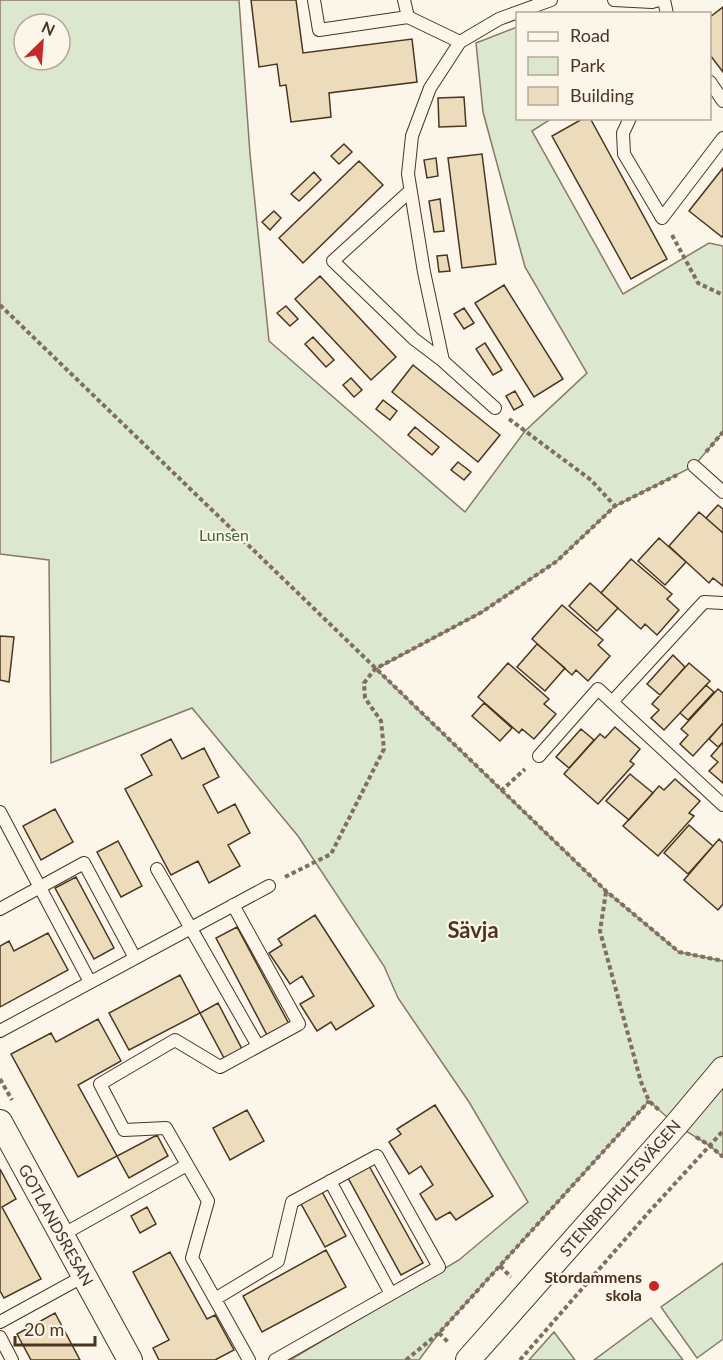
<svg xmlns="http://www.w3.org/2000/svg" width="723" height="1360" viewBox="0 0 723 1360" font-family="Lato,sans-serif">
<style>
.green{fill:#dce7d0;stroke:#887966;stroke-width:1.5;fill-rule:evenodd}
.building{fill:#ecdcbc;stroke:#4a3520;stroke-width:1.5}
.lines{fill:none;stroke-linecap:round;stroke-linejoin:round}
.lane-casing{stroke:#4a3520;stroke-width:14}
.street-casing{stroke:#4a3520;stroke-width:26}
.path{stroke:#7f6f5c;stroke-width:4;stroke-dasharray:4.5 3;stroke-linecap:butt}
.lane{stroke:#fbf6e9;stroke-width:12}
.street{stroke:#fbf6e9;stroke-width:24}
.poi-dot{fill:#c62828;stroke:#fbf6e9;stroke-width:2}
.labels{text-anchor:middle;stroke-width:4.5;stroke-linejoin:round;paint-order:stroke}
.park-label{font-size:16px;fill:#436837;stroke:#fbf6e9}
.street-label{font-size:16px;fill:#4a3520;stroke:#fbf6e9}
.poi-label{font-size:16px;font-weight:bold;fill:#4a3520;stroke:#fbf6e9;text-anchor:end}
.district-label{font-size:22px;font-weight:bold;fill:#4a3520;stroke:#fbf6e9}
</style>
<rect width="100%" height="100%" fill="#fbf6e9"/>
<path class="green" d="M0,0h239l11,154 19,187 196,171 60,-81 62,-58 -62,-106 -42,-155 -7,-69 41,-16 1,91 33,1 -19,12 91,163 86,-51 14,3v186l-29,34 -79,40 -58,55 -75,51 -106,57 230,222 73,61 44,9v196l-14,-12 -33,-20 -27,-24 -210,232 -20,27h-129l169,-100 69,-58 -59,-100 -71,-104 -14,-32 -86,-130 -106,-128 -141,55 -2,-203 -49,-6zM24,24h36v36h-36z
M723,1263v76l-26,19 -36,-51z
M651,1318l32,42h-89z
M554,1332l21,28h-46z"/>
<path class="building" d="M251,0h45l7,53 109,-14 5,43 -88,11 2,24 -40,5 -5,-37 -6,1 -3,-22 -18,3z
M723,7v65l-13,-17v-38z
M464,97l2,29 -27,1 -1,-29z
M584,118h6l77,141 -36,20 -79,-143z
M344,144l8,8 -13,12 -8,-8z
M482,154l14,110 -34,4 -14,-110z
M436,158l2,18 -11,2 -3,-18z
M359,161l24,24 -80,78 -24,-25z
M723,168v67l-1,2 -33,-26z
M314,172l7,8 -22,21 -8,-7z
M440,199l4,32 -10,1 -5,-31z
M274,211l7,7 -11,12 -8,-8z
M447,255l3,16 -11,1 -2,-16z
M320,276l76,81 -25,23 -76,-81z
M504,285l59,94 -29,18 -59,-94z
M286,306l12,13 -8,7 -13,-13z
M464,308l10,15 -10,6 -10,-15z
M313,337l21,23 -8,7 -21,-23z
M485,343l17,27 -9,5 -17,-26z
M413,365l87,70 -22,27 -86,-70z
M351,378l11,12 -8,7 -11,-12z
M515,391l8,14 -9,5 -8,-14z
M383,400l14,11 -7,9 -14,-11z
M415,427l24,20 -7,8 -24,-20z
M458,462l13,10 -7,8 -13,-10z
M718,505l5,4v24l-17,-15z
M699,512l24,21v53l-10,-8 -4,5 -40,-37z
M659,538l27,24 -21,23 -27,-24z
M631,559l41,35 -5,5 12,11 -22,25 -12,-11 -4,5 -40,-36z
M590,583l28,25 -21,23 -28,-25z
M562,605l41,35 -5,5 12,11 -22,25 -12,-11 -4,5 -40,-36z
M0,636l14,1 -5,45 -9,-2z
M537,644l28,24 -20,23 -28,-24z
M673,655l12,12 -25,28 -13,-11z
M508,663l41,36 -5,5 12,10 -22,25 -12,-10 -3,4 -41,-36z
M689,663l21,18 -46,49 -13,-12 8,-8 -7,-6z
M706,685l8,7 -26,28 -8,-7z
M718,689l5,4v30l-30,33 -13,-12 8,-9 -7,-6z
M484,703l28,25 -12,13 -28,-25z
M723,723v19l-5,5 -9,-8z
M615,727l25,22 -10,12 4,3 -36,40 -34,-30 36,-40 5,4z
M581,729l13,11 -25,28 -13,-11z
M171,739l11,20 22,-11 15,29 -16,8 15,28 17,-9 15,29 -22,12 12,21 -31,17 -11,-22 -27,14 -46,-86 27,-14 -11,-20z
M723,742v41l-14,-12 9,-9 -7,-6z
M630,774l23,19 -24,27 -23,-19z
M675,779l25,22 -11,12 5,3 -36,40 -35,-30 36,-40 5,4z
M55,809l18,33 -32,18 -18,-34z
M689,825l24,21 -25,28 -24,-21z
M719,839l4,4v61l-5,6 -34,-30z
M118,841l24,45 -21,11 -24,-45z
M76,877l38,71 -20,11 -39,-71z
M315,915l59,91 -38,24 -5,-8 -14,9 -17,-27 14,-8 -12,-20 -12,8 -21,-31 13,-8 -4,-6z
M237,927l52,97 -22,11 -51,-97z
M48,933l20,37 -68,37v-61l9,-5 5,10z
M180,975l20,38 -71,37 -20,-37z
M218,1003l24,46 -18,9 -24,-45z
M98,1019l23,42 -43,24 39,71 -39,21 -67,-123 40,-21 5,9z
M435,1105l58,91 -37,24 -6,-8 -14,8 -16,-26 13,-9 -12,-19 -12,8 -20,-32 12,-8 -4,-5z
M247,1110l17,31 -34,19 -17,-32z
M157,1135l11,21 -39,22 -12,-22z
M368,1164l55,99 -22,12 -54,-99z
M0,1169l16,30 -14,8 39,72 -37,19 -4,-7z
M321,1190l25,46 -21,11 -25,-45z
M147,1207l9,17 -16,9 -9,-17z
M326,1250l20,37 -84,45 -19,-36z
M170,1252l37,67 8,-4 19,35 -19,10h-56l-6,-12 16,-8 -36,-68z
M55,1313l25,47h-49l-14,-26z"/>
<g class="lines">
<g class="lane-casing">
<path id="lane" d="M314,0l5,30 89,-13 52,25
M404,0l4,17
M614,0l38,2 7,-2
M664,0l3,14
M710,82l13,19
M630,118l-7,15 1,21 38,64 61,-80
M410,191l-77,70 81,78 29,22 52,47
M443,361l-19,-89 -16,-98 4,-38 18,-48 30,-46 39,-23 52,-19
M694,466l29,26
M612,702l92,-100 19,1
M539,756l59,-67 125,116
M0,812l90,170
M157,869l101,177
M233,905l66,119 -79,43 -45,-27 -75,44 24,46 42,-2 42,73 -16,57 57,102
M0,909l84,-46 51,95
M0,1031l269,-145
M62,1235l125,-70
M215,1299l63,-38 14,-59 85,-46 62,111 -48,27
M0,1322l84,-46
M0,1337l12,23
M275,1360l116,-66 -61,-113"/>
</g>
<g class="street-casing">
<path id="street" d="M0,1122l130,238
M468,1360l208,-235 47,-56"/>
</g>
<path class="path" d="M672,235l26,48 25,12
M0,305l606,586 73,61 44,9
M509,419l82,61 24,26
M706,452l17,-20
M501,791l24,-22
M285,877l46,-23 53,-105 -3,-28 -16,-23 -1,-15 11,-14 107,-57 75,-51 58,-55 62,-31
M606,892l-6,39 41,151 8,19 10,9
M0,1079l12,21
M696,1137l13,8 14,12
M500,1266l11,11
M439,1333l10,10
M406,1360l33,-27 210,-232
M520,1360l128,-147 75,-82"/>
<use href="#lane" class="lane"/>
<use href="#street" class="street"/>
</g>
<circle class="poi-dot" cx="654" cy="1286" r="6"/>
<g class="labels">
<g class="park-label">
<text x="224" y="541">Lunsen</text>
</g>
<g class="street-label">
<text transform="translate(620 1188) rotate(-49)" y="6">STENBROHULTSVÄGEN</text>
<text transform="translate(56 1225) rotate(61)" y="6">GOTLANDSRESAN</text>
</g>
<g class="poi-label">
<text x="642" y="1283">Stordammens<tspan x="642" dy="18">skola</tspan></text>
</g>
<g class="district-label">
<text x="473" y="938">Sävja</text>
</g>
</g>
<rect x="516" y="12" width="195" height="108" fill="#fbf6e9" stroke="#b4a999" stroke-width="1.5"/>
<rect x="528" y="32" width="30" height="9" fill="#fbf6e9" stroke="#b4a999" stroke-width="1.5"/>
<text x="570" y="42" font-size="18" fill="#4a3520">Road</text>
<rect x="528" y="57" width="30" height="18" fill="#dce7d0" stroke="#b4a999" stroke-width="1.5"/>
<text x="570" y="72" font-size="18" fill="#4a3520">Park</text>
<rect x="528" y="87" width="30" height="18" fill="#ecdcbc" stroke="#b4a999" stroke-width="1.5"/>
<text x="570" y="102" font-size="18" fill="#4a3520">Building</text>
<g transform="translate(42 42) rotate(25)"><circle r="28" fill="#fbf6e9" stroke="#b4a999" stroke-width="1.5"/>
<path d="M0-4.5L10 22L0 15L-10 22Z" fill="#c62828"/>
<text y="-9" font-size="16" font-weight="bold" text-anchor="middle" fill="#4a3520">N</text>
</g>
<path d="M15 1336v9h80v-9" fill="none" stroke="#4a3520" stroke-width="3"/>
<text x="24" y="1336" font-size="18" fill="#4a3520" stroke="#fbf6e9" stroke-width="4.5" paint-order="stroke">20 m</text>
</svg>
